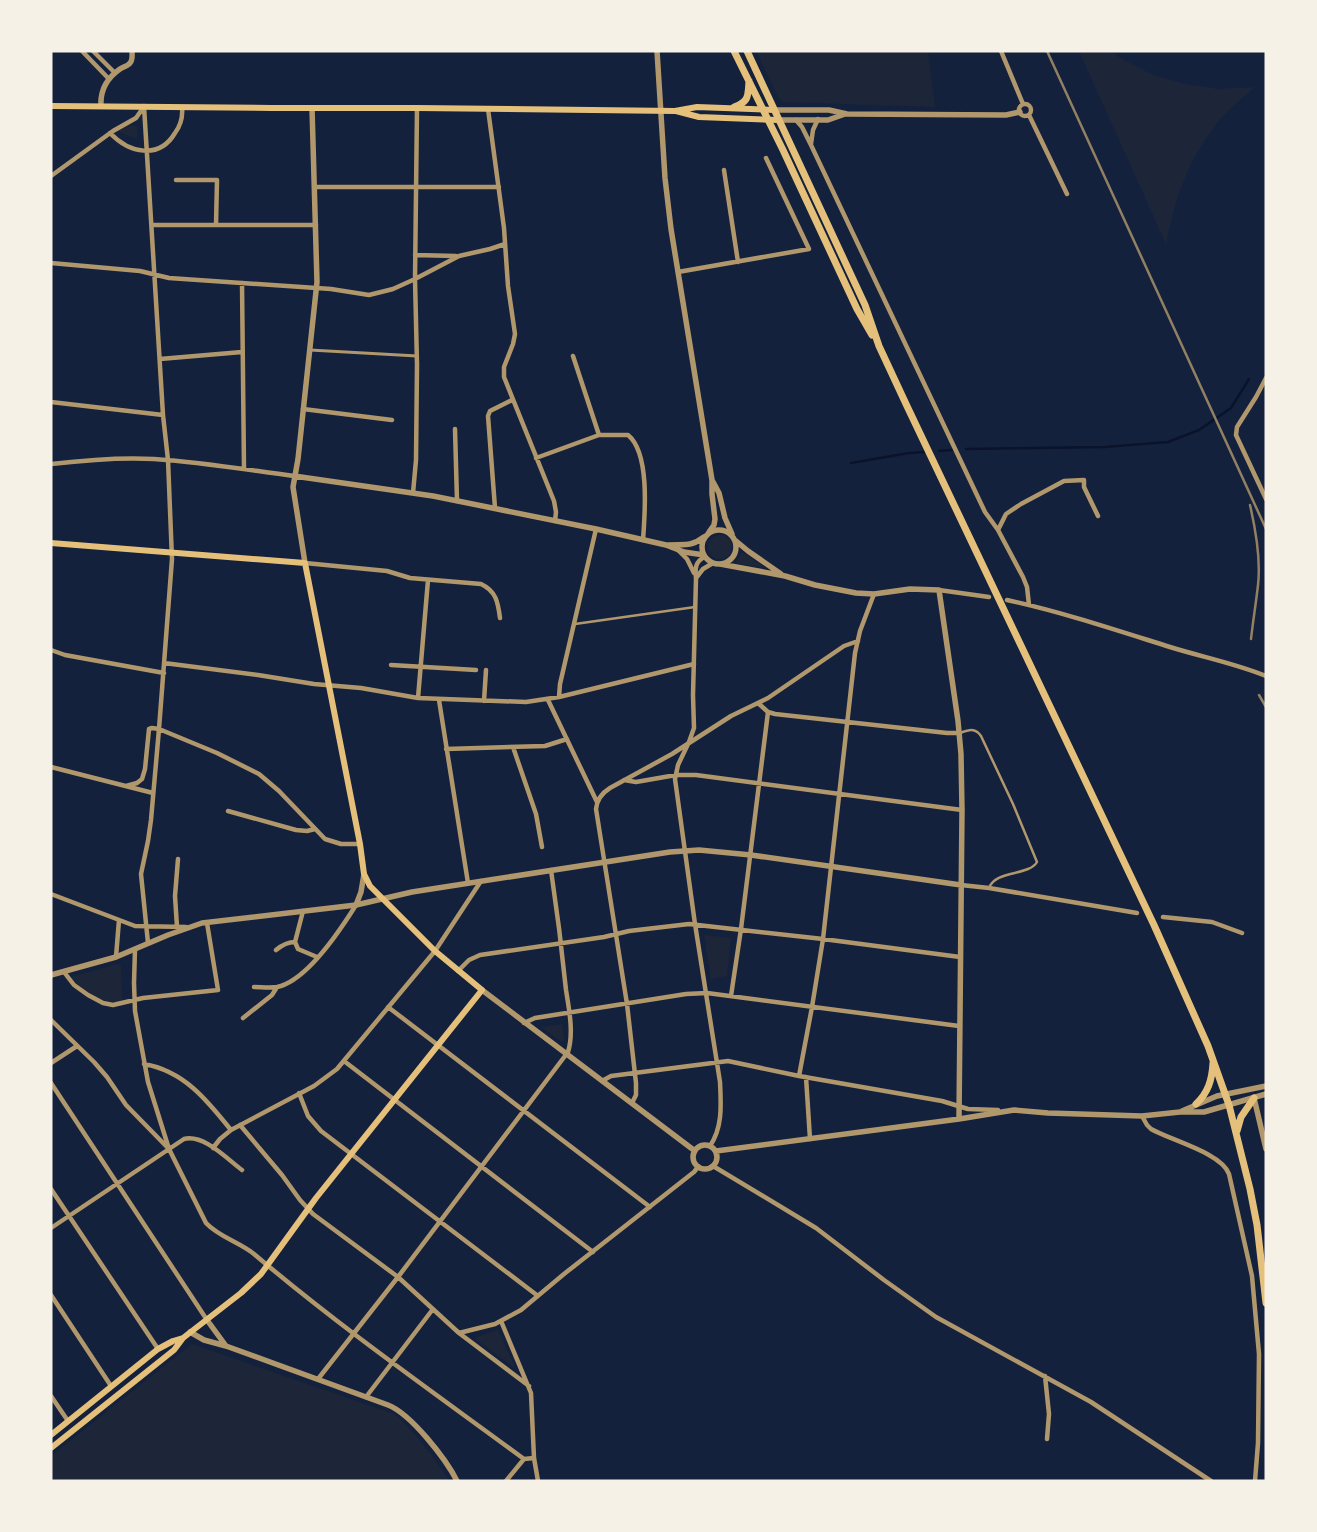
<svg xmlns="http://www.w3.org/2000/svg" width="1317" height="1532" viewBox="0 0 1317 1532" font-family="Georgia,serif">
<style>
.green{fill:#1d2539}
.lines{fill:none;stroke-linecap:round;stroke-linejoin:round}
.stream{stroke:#0b132b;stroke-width:2.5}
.service{stroke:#b1986c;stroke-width:2.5}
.pedestrian{stroke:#b1986c;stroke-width:3}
.minor{stroke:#b1986c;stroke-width:4.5}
.tertiary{stroke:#b1986c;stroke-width:5.5}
.secondary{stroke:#e5c07b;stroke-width:6}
.primary{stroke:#e5c07b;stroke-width:7}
.rail{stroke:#918062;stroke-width:2.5}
</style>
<rect width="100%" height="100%" fill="#14213d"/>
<path class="green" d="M756,51h172l7,56 -152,-5 -5,-5z
M1079,51h32l11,8 31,16 32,9 33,5 37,-2c-10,9 -22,18 -31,28 -34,39 -48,79 -58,129z
M129,125l8,1v13l-18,-7 1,-3z
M708 547a12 12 0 1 1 24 0a12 12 0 1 1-24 0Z
M742,552l21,14 1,2 -29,-5z
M704,935l27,3 -4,38 -16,3z
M117,964l4,2 1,36c-20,2 -39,-9 -51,-25z
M562,1024l2,16 -2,2 -21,-15z
M498,1330l18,39 -42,-31z
M192,1344l202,70c15,11 46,50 55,67h-398v-25z"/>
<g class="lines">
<path class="stream" d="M966,449l139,-2 63,-5 31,-12 32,-22 18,-29
M939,451l13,-1
M851,463l58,-10 16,-1"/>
<path class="service" d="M575,624l120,-17
M960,733c8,-3 15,-6 21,3l32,68 24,58c-8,14 -42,8 -48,26"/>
<path class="pedestrian" d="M310,350l107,6"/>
<path class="minor" d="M82,51l27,28
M93,51l22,22
M1001,51l22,53
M1019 110a6 6 0 1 1 12 0a6 6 0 1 1-12 0Z
M144,106l19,309 5,45 4,99 -13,170 -8,91 -3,21 -7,33 7,69
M417,108l-2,171 44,-23 31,-7 15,-5
M488,109l16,119 4,58 7,48 -2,10 -9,23v10l50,124 2,11 -1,9
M1029,115l38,79
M796,120l6,7 9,18 174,367 13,18 25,47 4,10 2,18
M110,133c19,20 49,27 65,0 6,-8 8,-16 7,-26
M811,144l2,-14 5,-11
M724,170l14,92
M51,176l62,-45 23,-13 7,-10
M176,180h41l-1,45
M315,187h184
M152,225h164
M415,255l41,1
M51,263l89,8 29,7 162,11 38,6 24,-6 22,-10 2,86 -1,95 -3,33
M678,272l131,-23 -43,-91
M242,283l2,186
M160,359l82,-7
M1266,378l-10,19 -19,30 -1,8 30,64
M51,402l112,13
M303,409l89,11
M455,429l2,72
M599,435h29c22,18 17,78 15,105
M536,458l63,-23 -26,-79
M51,464c34,-4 69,-7 103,-5 47,3 94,11 140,17
M495,508l-7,-92 2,-5 22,-11
M998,530l8,-16 15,-10 43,-23 20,-1v7l14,29
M679,551l8,8 7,14
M705,557c-10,4 -10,12 -9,21l-3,117 1,33 -5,14 -11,23 -3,14 20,145 25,158c1,22 3,45 -10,64
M305,563l82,8 23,7 71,6c15,7 17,18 19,34
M696,578l7,-9 10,-6
M939,590l50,7
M1007,600c55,12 109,30 163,47 32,10 64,16 96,29
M51,650l14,5 99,18
M164,663l94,12 56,9 47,4 57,10 108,4 33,-5 135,-33
M391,665l85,5
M559,697l1,-13 36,-155
M418,698l10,-118
M439,700l29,183
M548,700l49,102
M484,701l2,-31
M758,703l10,9 7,2 172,19h13
M513,747l23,67 6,33
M446,749l99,-3 22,-7
M51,767l102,26
M624,780l12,2 40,-7h20l266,35
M126,786l11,-3 5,-4 3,-10 4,-40 3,-1 7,1 58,24 42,21 20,17 46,48 16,5h19
M228,811l68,19 11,1 8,-2
M961,885l28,3 148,25
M51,894l84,32 51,1
M303,911l-8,31 3,7 19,8
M1163,917l49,5 30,11
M177,927l-2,-31 3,-37
M135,949l-1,34 1,28 13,71 21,67 37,74c13,14 33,19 48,31 86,73 179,138 270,205l10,-1
M276,950c6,-5 11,-8 19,-8
M116,957l3,-37
M458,971l11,-11 11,-5 124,-18 25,-6 60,-7 134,15 137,18
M64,972l10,13 14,10 15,8 10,2 30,-7 75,-8 -11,-67
M254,987c7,0 16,1 23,0 30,-6 64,-58 79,-82
M731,996l10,-67 27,-217
M388,1007l262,200
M243,1018l29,-23 5,-8
M51,1020l43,42 13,15 19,28 42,43
M524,1023l11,-5 151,-24 21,-1 252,33
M344,1061l249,191
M51,1063l26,-17
M144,1064c40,7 63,36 87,66
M799,1076l13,-69 11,-68 32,-286 5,-22 14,-37
M806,1077l4,62
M602,1081l9,-5 117,-15 71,15 143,25 26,8 30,1
M51,1083l156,237
M299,1093l9,23 13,15 217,165
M632,1103l4,-8v-12l-9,-79 -31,-195c1,-10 6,-16 14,-21l62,-34 59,-38 37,-18 76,-52 14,-5
M1142,1116l5,9 4,4c19,11 71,24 78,45l23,102 7,78 -1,89 -3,38
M240,1125l42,50 18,25 13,14 85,63 61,56 70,53
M213,1148l7,-9 11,-9 83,-44 23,-17 98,-118 46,-70
M713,1166l103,62 68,52 52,37 155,85 120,79
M51,1189l107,160
M51,1228l133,-89c20,-5 43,20 58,31
M51,1295l60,91
M501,1321l30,72 3,65 4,23
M459,1333l36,-9 26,-14 43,-36 130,-102 4,-5
M1045,1376l4,38 -2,25
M318,1379l80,-102 170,-225c6,-19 1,-43 -2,-62 -4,-40 -9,-80 -15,-120
M51,1396l17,25
M366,1397l67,-88
M506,1481l18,-22"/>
<path class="tertiary" d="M657,51l8,127 6,51 41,251v14l3,25 -1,6 -5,7
M101,106c-1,-16 6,-28 19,-37 3,-2 8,-3 10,-6 3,-3 2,-8 2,-12
M774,110h55l18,4 159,1 14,-3
M778,120h50l17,-6
M294,476l139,20 163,33 70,16 18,7 20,3
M712,480l7,13 6,25 7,16
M702 547a17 17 0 1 1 34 0a17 17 0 1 1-34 0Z
M736,541l12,10 33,23
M668,545c16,-1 23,2 36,-8
M305,563l-12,-76 5,-28 19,-177 -5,-174
M720,564l65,12 30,9 41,8 18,1 36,-5 29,1 19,131 3,33 1,56 -3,309
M356,905l5,-13 3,-18
M51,975l65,-18 52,-22 34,-12 154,-18 56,-13 258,-40 29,-2 52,5 210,30
M482,990l213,161
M1254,1098l12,51
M1182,1111l35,-15 49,-10
M693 1157a12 12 0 1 1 24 0a12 12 0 1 1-24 0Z
M716,1151l243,-32 55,-9 34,3 94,3 38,-4h24l62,-18
M207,1320l19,26 162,59c23,9 58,54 69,76
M190,1332l14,8 22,6"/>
<path class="secondary" d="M51,106l221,2h145l258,3 22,-4 77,3
M676,111l23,6 79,3
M51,543l254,20 55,281 4,30 6,12 65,65 47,39 -166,208 -55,76 -20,19 -58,45 -9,12 -123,98
M51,1435l107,-86 15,-8 10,-3"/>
<path class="primary" d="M734,51l49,99 74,159 15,26
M747,51l118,254 14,41 27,58 248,521 54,121 21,59 21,84 7,36 9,78
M734,107c15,-5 14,-11 15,-26
M1196,1104c12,-11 16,-24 17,-41
M1237,1131l4,-14 13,-19"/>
<path class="rail" d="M1047,51l219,478
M1250,505c6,26 11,54 8,80 -2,18 -5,36 -7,54
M1259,695l7,12"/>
</g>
<rect width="1317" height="1532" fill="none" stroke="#f6f1e7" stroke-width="105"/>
</svg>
